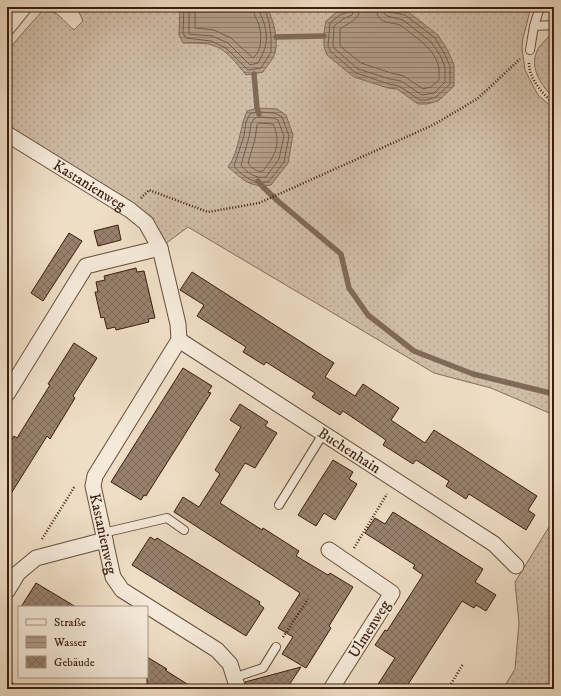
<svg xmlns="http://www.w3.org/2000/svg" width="561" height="696" viewBox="0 0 561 696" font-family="'IM FELL DW Pica',serif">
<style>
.grass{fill:url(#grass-dots);stroke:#856d5a}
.water{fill:url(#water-rules);stroke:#816957}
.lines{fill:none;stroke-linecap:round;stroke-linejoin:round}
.shore{stroke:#765c4a;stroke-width:1}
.stream{stroke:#816957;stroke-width:5.5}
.building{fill:url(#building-cross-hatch);stroke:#3a1d0e}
.service-casing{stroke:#674d3c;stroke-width:10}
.minor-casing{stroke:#674d3c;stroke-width:17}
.path{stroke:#3a1d0e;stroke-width:2.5;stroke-dasharray:1 2;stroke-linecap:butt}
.service{stroke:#f5eada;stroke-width:8}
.minor{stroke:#f5eada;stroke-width:15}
.labels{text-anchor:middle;stroke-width:4;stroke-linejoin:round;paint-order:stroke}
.street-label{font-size:15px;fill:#3a1d0e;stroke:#f5eada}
</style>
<defs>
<pattern id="grass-dots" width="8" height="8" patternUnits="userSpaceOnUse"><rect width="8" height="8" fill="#d0bda7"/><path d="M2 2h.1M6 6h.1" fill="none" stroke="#b3a28f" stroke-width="1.8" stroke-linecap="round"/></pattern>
<pattern id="water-rules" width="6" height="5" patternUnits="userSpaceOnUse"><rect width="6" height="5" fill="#b19c87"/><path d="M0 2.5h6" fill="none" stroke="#917f6d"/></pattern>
<pattern id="building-cross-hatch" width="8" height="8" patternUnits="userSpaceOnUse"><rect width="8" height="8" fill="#98816e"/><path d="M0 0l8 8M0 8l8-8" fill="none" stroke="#7d6959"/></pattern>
</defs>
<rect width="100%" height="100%" fill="#efdec6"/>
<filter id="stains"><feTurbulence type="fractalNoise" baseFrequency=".005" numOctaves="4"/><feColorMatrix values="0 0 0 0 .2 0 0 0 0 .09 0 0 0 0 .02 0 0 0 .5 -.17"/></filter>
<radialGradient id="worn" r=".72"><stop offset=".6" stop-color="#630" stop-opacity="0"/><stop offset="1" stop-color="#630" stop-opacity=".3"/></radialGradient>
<path class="grass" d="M75,7h456l-8,31 -1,10 3,22 13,25 16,14v306l-63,-27 -57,-15 -246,-146 -23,17 -45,-47 -113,-71v-75l36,-41c14,-1 21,12 31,20l9,-9 -4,-9z
M553,32h1v66c-12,-11 -25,-30 -17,-47 3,-7 11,-13 16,-19z
M554,519v170h-51l12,-20 4,-46 -4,-41z"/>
<path class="water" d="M180,7h87c6,13 12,31 8,46 -2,6 -8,13 -12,19l-17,3c-10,-12 -20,-27 -37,-31 -8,-1 -17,-1 -26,-1l-4,-8z
M350,7h30l27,4 31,24 10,16 6,14v21l-16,15 -11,3h-9l-21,-15 -9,-1 -34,-11 -27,-22 -3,-8v-15l2,-11 12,-10z
M257,108l20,1 9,6 7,20 -5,28 -17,22c-22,3 -27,-5 -43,-18 12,-17 11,-38 19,-56z"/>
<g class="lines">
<path class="shore" d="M184,7l-1,26 3,5 25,3 15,7 22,22 13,-2 10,-16v-15l-2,-15 -5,-15
M189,7v27l23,2 16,7 22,22 8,-2c8,-14 11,-24 6,-40 -2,-6 -5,-10 -5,-16
M195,7v21l19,2 17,8 22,20c9,-8 9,-21 6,-33 -2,-6 -6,-11 -6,-18
M349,7l-1,5 -8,3 -10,8 -2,23 3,6 25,21 33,11 10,2 21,14h6l10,-3 14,-13v-18l-6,-13 -9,-15 -30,-23 -16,-3 -2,-5
M354,7l-2,8 -9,4 -9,7 -1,19 2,4 23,20 32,10 11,2 21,14 12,-2 11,-11v-15l-5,-12 -9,-13 -28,-22 -16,-4 -4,-4 -1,-5
M360,7c0,14 -11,15 -20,22v17l21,17 30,10 13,3 19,13 8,-2 8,-7c0,-3 0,-8 0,-12 -3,-15 -15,-25 -26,-33 -4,-3 -9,-8 -13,-10 -12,-4 -23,0 -24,-18
M258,112l17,1 7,4 7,19 -5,26 -15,19c-14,4 -26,-4 -35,-15l10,-30 2,-14 4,-8z
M258,117l16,1 4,2 6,16 -5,23 -13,18c-10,2 -19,-4 -25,-12l8,-28 2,-13 3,-5z
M259,123l14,1c9,19 2,32 -10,47 -6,2 -12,-4 -15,-8l7,-24 2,-14z"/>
<path class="stream" d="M171,7l9,3
M276,37l48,-1
M254,74l3,34 2,6
M258,181l5,6 16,15 62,52 8,34 19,27 46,36 59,23 81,20"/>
</g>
<path class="building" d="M118,225l3,15 -23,6 -4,-15z
M69,233l13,8 -39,60 -12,-8z
M136,268l1,4 7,-1 11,47 -7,1 1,3 -33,8 -1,-3 -8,2 -3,-12 -3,1 -6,-26h3l-2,-10 9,-2 -1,-4z
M192,272l142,91 -9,14 30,19 8,-12 36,24 -8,12 34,23 9,-13 103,66 -9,14 7,5 -9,15 -57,-36 -3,5 -20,-13 3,-5 -33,-21 -3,4 -30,-19 3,-5 -43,-29 -3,4 -28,-18 3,-4 -49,-31 -2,3 -21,-13 3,-5 -49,-31 7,-11 -24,-15z
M74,343l23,15 -24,38 2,2 -25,41 -3,-3 -40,64v-53l7,-11 3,2 33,-53 -2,-1z
M183,368l29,18 -4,6 3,1 -65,103 -2,-1 -3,5 -30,-18z
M240,404l28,18 -3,4 12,7 -22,35 -10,-5 -25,40 42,27 1,-2 36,23 -3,5 32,19 2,-2 23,14 -24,39 2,2 -25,40 -24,-14 11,-17 -15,-9 22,-35 -126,-81 9,-15 16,10 21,-33 -5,-4 26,-43 -11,-7z
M333,460l20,12 -4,7 8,5 -22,36 -11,-7 -8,13 -18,-11z
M393,512l90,57 -8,13 21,13 -10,16 -10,-6 -2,3 -12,-7 -57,88h-30l20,-31 -20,-13 10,-15 2,1 36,-56 -10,-7 2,-3 -50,-32 10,-15 10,6z
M150,537l5,3 2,-2 103,64 -1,2 5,4 -18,28 -114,-71z
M36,583l40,24h-55z
M147,657l20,12 -2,1 30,19h-48z
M301,667l-12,18 -13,4h-29l-2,-7z"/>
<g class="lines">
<g class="service-casing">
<path id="service" d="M534,26l20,-1
M530,50l4,-24 6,-19
M279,505l44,-71
M103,533l64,-15 17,12
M236,677l27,-9 13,-21"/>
</g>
<g class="minor-casing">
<g id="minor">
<path d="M7,28l17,-21"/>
<path id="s1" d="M7,134l123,76 16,13 14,25 18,76 1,16 -84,136 -2,10 20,91 9,13 95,60 13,14 8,25"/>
<path id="s2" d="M179,340l315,204 22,22"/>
<path d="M7,394l79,-128 74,-18"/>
<path d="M329,550l63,43 -61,96"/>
<path d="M7,591l11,-18 18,-15 69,-18"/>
</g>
</g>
<path class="path" d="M529,63c0,16 14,31 25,41
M141,198l8,-8 59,22 51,-9 174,-78 44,-26 43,-40
M42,539l33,-53
M354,548l33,-54
M283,637l25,-38
M7,680l14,9
M448,689l15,-25"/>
<use href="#service" class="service"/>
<use href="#minor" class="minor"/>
</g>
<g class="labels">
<g class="street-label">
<text dy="5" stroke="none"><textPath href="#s1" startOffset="97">Kastanienweg</textPath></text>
<text dy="5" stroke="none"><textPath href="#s2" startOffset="203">Buchenhain</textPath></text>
<text dy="5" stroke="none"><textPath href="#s1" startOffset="507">Kastanienweg</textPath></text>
<text transform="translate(369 629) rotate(-58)" y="5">Ulmenweg</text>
</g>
</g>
<rect width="561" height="696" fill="none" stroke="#efdec6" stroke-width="24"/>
<rect x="8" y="8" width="545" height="680" fill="none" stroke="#3a1d0e" stroke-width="2"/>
<rect x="12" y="12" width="537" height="672" fill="none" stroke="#3a1d0e"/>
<rect x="18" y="606" width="130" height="72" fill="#f5eada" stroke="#aa9888"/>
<rect x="26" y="619" width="20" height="6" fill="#f5eada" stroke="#aa9888"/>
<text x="54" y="626" font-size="12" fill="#3a1d0e">Straße</text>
<rect x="26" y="636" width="20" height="12" fill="url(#water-rules)" stroke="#aa9888"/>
<text x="54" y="646" font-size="12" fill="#3a1d0e">Wasser</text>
<rect x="26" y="656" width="20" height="12" fill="url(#building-cross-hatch)" stroke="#aa9888"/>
<text x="54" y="666" font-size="12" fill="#3a1d0e">Gebäude</text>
<rect width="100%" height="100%" filter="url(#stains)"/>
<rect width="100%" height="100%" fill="url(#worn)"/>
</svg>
